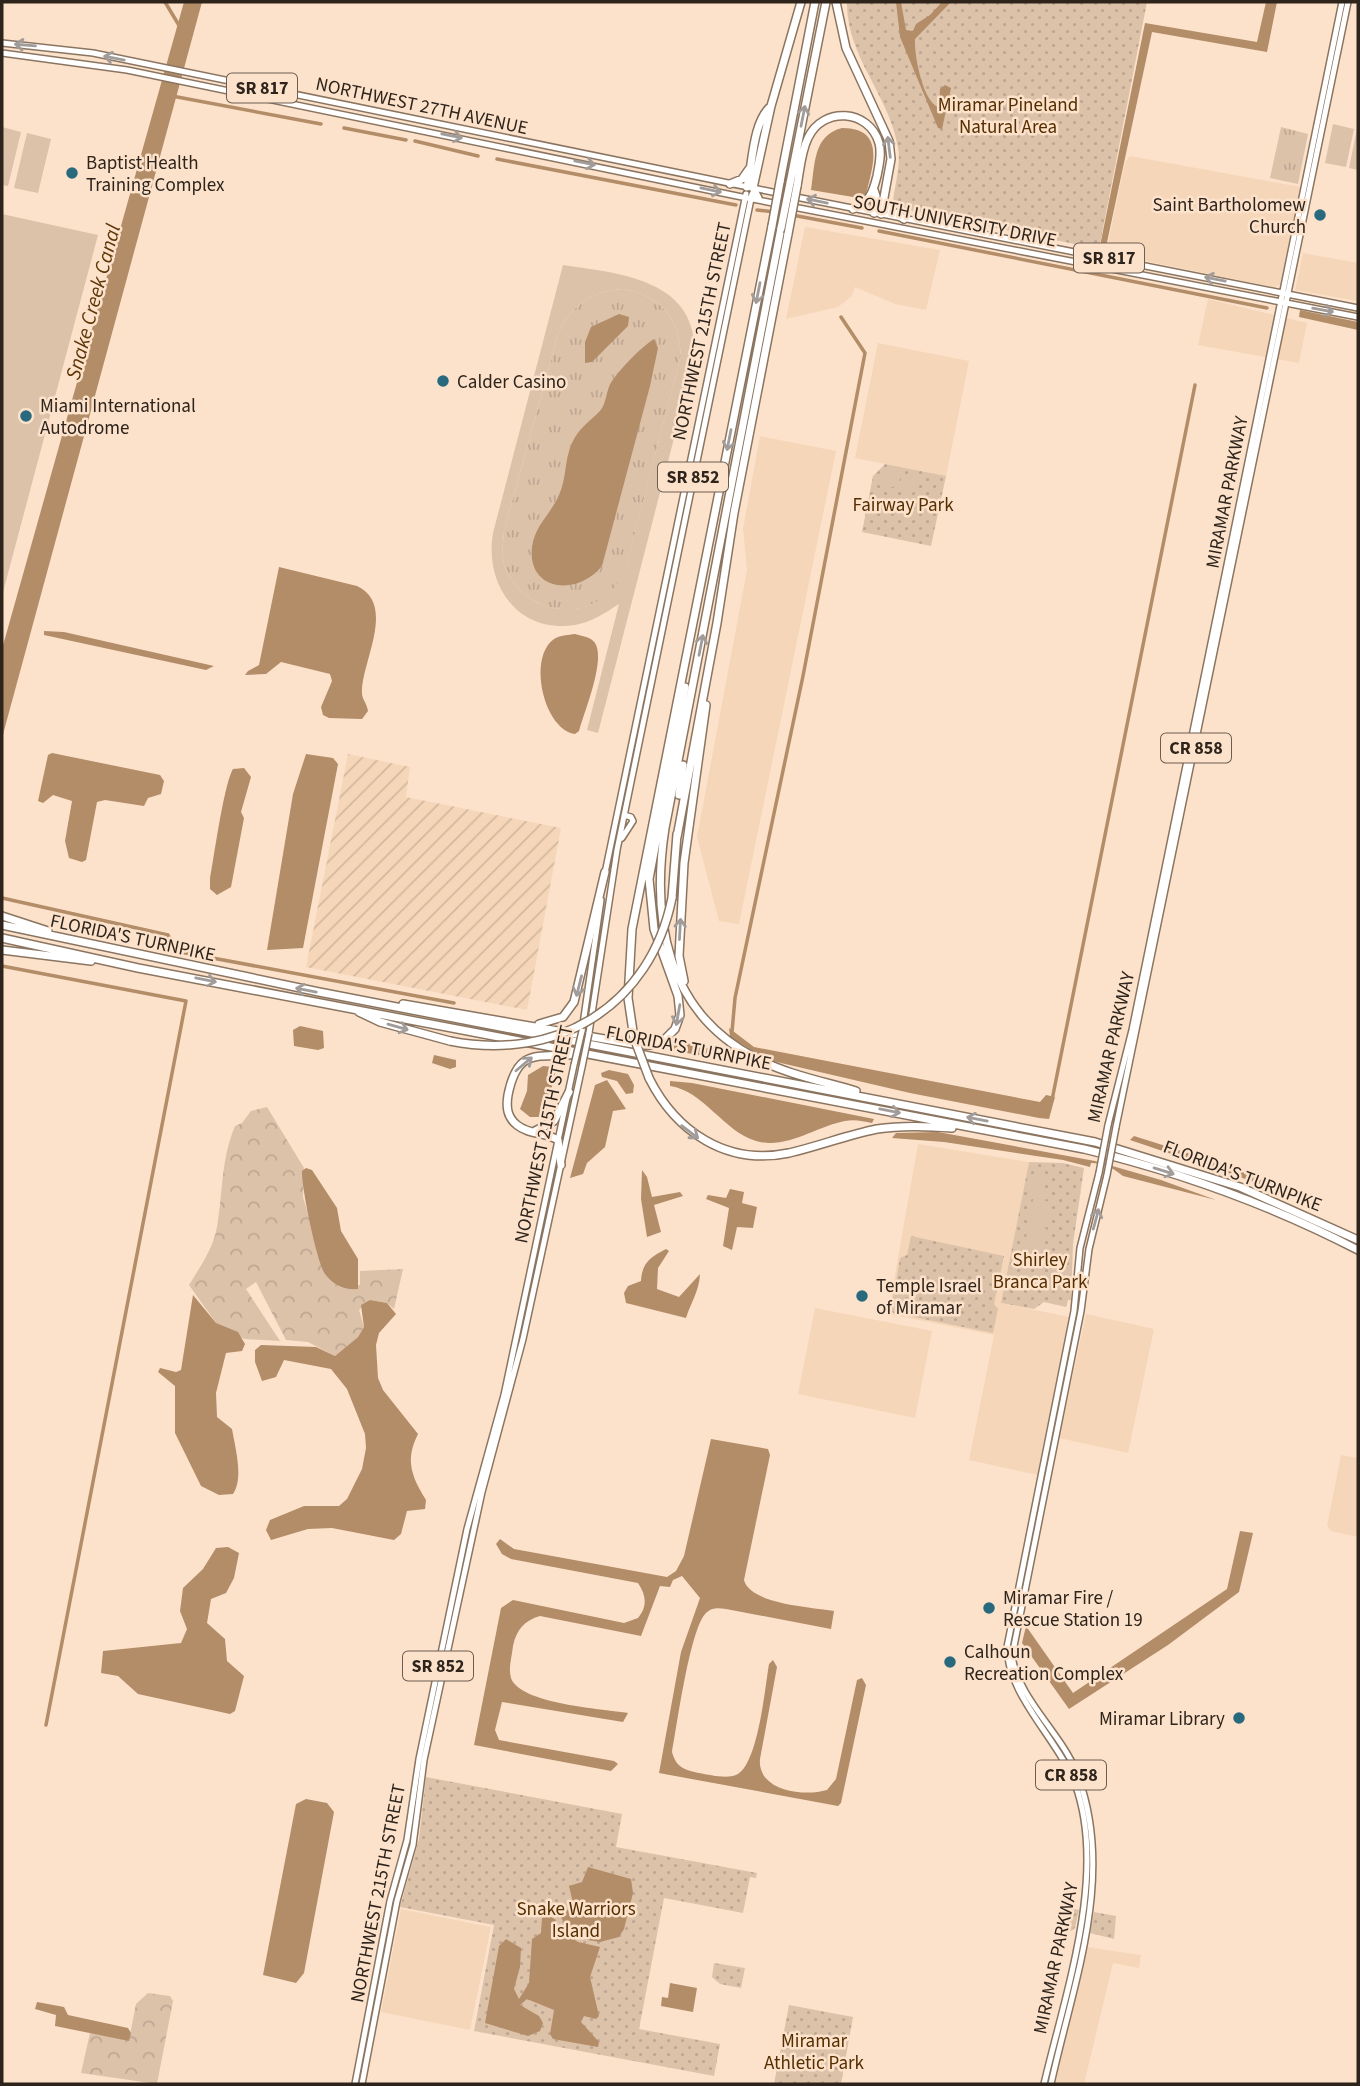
<svg xmlns="http://www.w3.org/2000/svg" width="1360" height="2086" viewBox="0 0 1360 2086" font-family="'Source Sans 3',sans-serif">
<style>
.built{fill:#f6d6b9}
.industrial{fill:url(#industrial-furrows)}
.grass{fill:url(#grass-tufts)}
.forest{fill:url(#forest-crowns)}
.park{fill:url(#park-dots)}
.pitch{fill:#ddc2aa;fill-rule:evenodd}
.water{fill:#b38c68}
.lines{fill:none;stroke-linecap:round;stroke-linejoin:round}
.canal{stroke:#b38c68;stroke-width:3.5}
.primary-casing{stroke:#8b7560;stroke-width:8}
.highway-casing{stroke:#8b7560;stroke-width:10}
.primary{stroke:#fff;stroke-width:5}
.highway{stroke:#fff;stroke-width:7}
.primary-bridge-casing{stroke:#8b7560;stroke-width:8;stroke-linecap:butt}
.highway-bridge-casing{stroke:#8b7560;stroke-width:10;stroke-linecap:butt}
.primary-bridge{stroke:#fff;stroke-width:5}
.highway-bridge{stroke:#fff;stroke-width:7}
.oneway{stroke:#a19c99}
.poi-dot{fill:#28697d;stroke:#fce2cb;stroke-width:2.5}
.labels{text-anchor:middle;stroke-width:5;stroke-linejoin:round;paint-order:stroke}
.shield{fill:#fce2cb;stroke:#6c5d50;stroke-width:2}
.shield-label{font-size:18px;font-weight:bold;fill:#2e241c}
.park-label{font-size:19px;fill:#542e00;stroke:#fce2cb}
.street-label{font-size:19px;fill:#2e241c;stroke:#fce2cb}
.poi-label{font-size:19px;fill:#2e241c;stroke:#fce2cb;text-anchor:start}
.water-label{font-size:21px;font-style:italic;fill:#5e3709;stroke:#fce2cb}
</style>
<defs>
<pattern id="industrial-furrows" width="10" height="10" patternUnits="userSpaceOnUse" patternTransform="scale(1.75)"><rect width="10" height="10" fill="#f6d6b9"/><path d="M-1 1l2-2M0 10L10 0M9 11l2-2" fill="none" stroke="#d3b89e"/></pattern>
<pattern id="grass-tufts" width="24" height="20" patternUnits="userSpaceOnUse" patternTransform="scale(1.75)"><rect width="24" height="20" fill="#ddc2aa"/><path d="M3 7l-1-3M5 7V3M7 7l1-3M15 17l-1-3M17 17v-4M19 17l1-3" fill="none" stroke="#bea792"/></pattern>
<pattern id="forest-crowns" width="20" height="18" patternUnits="userSpaceOnUse" patternTransform="scale(1.75)"><rect width="20" height="18" fill="#ddc2aa"/><path d="M2 6a3 3 0 1 1 6 0M12 15a3 3 0 1 1 6 0" fill="none" stroke="#bea792"/></pattern>
<pattern id="park-dots" width="8" height="8" patternUnits="userSpaceOnUse" patternTransform="scale(1.75)"><rect width="8" height="8" fill="#ddc2aa"/><path d="M2 2h.1M6 6h.1" fill="none" stroke="#bea792" stroke-width="1.8" stroke-linecap="round"/></pattern>
</defs>
<rect width="100%" height="100%" fill="#fce2cb"/>
<path class="built" d="M1130,156l171,31 -21,98 -7,2 -167,-34 19,-91z
M805,227l135,23 -14,60 -31,-6 -40,-17 -3,9 -14,11 -52,12z
M1303,253l55,10v38l-63,-11z
M1208,299l99,24 -8,40 -101,-18z
M878,343l91,18 -23,115 -91,-18z
M760,436l76,15 -97,473 -20,-3 -22,-84 50,-267 -4,-41z
M918,1144l111,18 -28,141 68,14 -32,158 -68,-15 25,-125 -101,-20 -4,-6z
M815,1308l117,23 -17,87 -117,-24z
M1086,1314l68,15 -26,124 -69,-15z
M1341,1455l17,3v79l-27,-6 -4,-5z
M401,1909l90,18 -21,103 -89,-18z
M1086,1947l55,8 -2,13 -26,-5 -29,121h-29z"/>
<path class="industrial" d="M348,754l62,13 -4,30 155,31 -34,182 -221,-43z"/>
<path class="grass" d="M1281,127l27,7 -10,50 -28,-6z
M624,289c38,8 54,28 57,66l-56,217c-23,49 -90,50 -117,2 -8,-13 -5,-29 -4,-43l54,-197c13,-29 34,-43 66,-45z"/>
<path class="forest" d="M267,1107l37,61 -1,29 23,78 9,9 25,1v-14l43,-2 -9,40 -7,-6 -17,-3 -11,10 5,17 -6,10 -23,19 -27,-14 -22,-2 -30,-58 -10,7 34,52 -36,-2 -28,-16 -27,-38c11,-18 24,-36 28,-58 6,-35 4,-68 18,-101l7,-3 9,-12z
M148,1993l22,3 3,5 -16,83 -76,-11 9,-40 39,7 7,-36z"/>
<path class="park" d="M847,2h300l-48,247 -197,-40 -9,-8c2,-16 8,-37 5,-53 -8,-52 -52,-91 -51,-146z
M885,464l61,12 -15,70 -69,-14 11,-56z
M1029,1162l34,1 21,5 -11,76 -2,56h-3l-2,7 -22,-5 -10,7 -33,-6z
M911,1236l93,20 -10,48 4,5 -5,24 -100,-20 -2,-3 9,-52 7,-3z
M426,1777l196,37 -6,33 141,26 -1,5 -6,-1 -7,36 -79,-15 -25,131 81,15 -6,32 -240,-45 20,-106 -94,-18 19,-68z
M1064,1906l15,4 -4,18 -4,3 -13,-2z
M1094,1912l22,4 -2,23 -24,-6z
M714,1963l31,5 -4,20 -21,-4 -8,-7z
M789,2005l64,12 -12,67h-67z"/>
<path class="pitch" d="M1333,124l21,5 -8,38 -21,-4z
M2,127l19,5 -13,54 -6,-1z
M1357,129l1,1v40l-9,-2z
M27,133l24,6 -13,54 -24,-5z
M2,214l96,21 -96,361z
M563,265c44,7 116,11 129,65 4,17 -1,36 -4,54l-90,349 -11,-3 32,-126c-14,9 -27,18 -44,21 -57,9 -91,-40 -82,-92zM624,289c38,8 54,28 57,66l-56,216c-23,50 -90,51 -117,3 -8,-13 -5,-29 -4,-43l54,-197c13,-29 34,-43 66,-45z
M884 479a8 8 0 1 1 16 0a8 8 0 1 1-16 0Z
M902 483a8 8 0 1 1 16 0a8 8 0 1 1-16 0Z
M1031,1176l14,3 -3,19 -15,-3z
M1033,1199l19,3 -5,24 -18,-4z
M1028,1226l19,3 -5,24 -18,-4z"/>
<path class="water" d="M184,2h18l-200,736v-89z
M896,2h5l5,28 7,1 3,-7 14,-9 12,-13h9l-36,37c-1,16 8,64 24,68l1,-18 5,-4 6,3 -9,41 -4,-1 -38,-91z
M1266,2h11l-10,50 -115,-20 -46,215 -6,-1 45,-223 112,19z
M842,128c44,0 31,38 24,66l-7,4 -48,-8c4,-25 2,-55 31,-62z
M1300,310l58,12v8l-59,-13z
M619,314l10,3 -1,9 -36,36 -7,1v-21l6,-15z
M654,339l4,9 -8,38 -48,180c-25,31 -75,25 -70,-19 3,-22 19,-33 27,-52 8,-17 5,-35 13,-52 6,-14 18,-22 28,-32 7,-8 6,-22 12,-30 10,-14 28,-33 42,-42z
M279,567l78,19c39,18 6,74 5,104 -1,9 5,13 6,21l-6,8 -33,-1 -6,-3 -2,-8 11,-26 -2,-7 -49,-12 -15,12 -21,1 3,-4 11,-6z
M44,631l20,1 150,34 -8,4 -162,-35z
M575,634c7,2 16,3 20,9 11,17 -11,69 -16,88l-4,3c-31,-4 -48,-76 -21,-95 6,-4 14,-4 21,-5z
M52,753l108,22 4,6 -3,13 -13,4 -4,8 -39,-6 -8,2 -11,58 -4,2 -13,-4 -4,-17 7,-40 -19,-6 -10,8 -5,-2 10,-46z
M306,754l27,4 5,6 -35,184 -36,2 26,-156z
M244,768l7,9 -10,35 3,6 -13,69 -14,8 -7,-6v-10c4,-22 14,-95 23,-110z
M300,1026l23,5 1,17 -6,2 -24,-4 -1,-16z
M729,1028l25,19 286,55 6,-7 9,2 -6,22 -10,-1 -129,-25 -142,-33 -38,-23z
M678,1041l42,10 9,-3 4,3 -8,8 -45,-7 -10,-6 1,-4z
M434,1055l22,5v7l-6,2 -18,-6z
M543,1066l11,1 2,3 -10,41 -6,6h-10l-10,-8 7,-18 1,-16z
M609,1070l19,4 6,11 -1,8 -7,1 -9,-13 -15,-4 -1,-4z
M607,1080l19,29 -13,2 -8,36 -18,16 -4,11 -13,4 25,-93z
M670,1081l22,2 182,36 -2,4c-9,-2 -18,-4 -27,-2 -28,5 -59,29 -89,20 -33,-10 -52,-50 -86,-55z
M938,1132l157,29 66,19 55,20 -93,-24c-10,-8 -19,-13 -32,-13l-1,4 -27,-7 -119,-18 -52,-4 4,-5z
M1134,1136l92,29 76,33 -172,-58z
M306,1168l6,2 25,38 4,23 17,28v30c-14,1 -25,-4 -33,-15 -8,-11 -24,-88 -23,-103z
M642,1170l5,7 5,20 28,-5 3,4 -29,9 7,27 -14,5 -6,-38z
M730,1189l14,3 -2,11 15,4 -4,21 -16,-1 -5,23 -9,-4 6,-38 -23,-9 2,-4 18,3z
M666,1249l3,2 -11,17 -1,21 22,8 21,-23c-1,18 -9,28 -14,44l-60,-15 -2,-10 4,-7 13,-5c1,-18 9,-24 25,-32z
M193,1295l23,28 22,9 7,12 -3,7 -16,2 -10,40 1,24 15,12c3,18 12,49 1,65l-14,1 -18,-9 -26,-53v-47l-17,-14 2,-4 16,4 5,-2z
M370,1300l17,3 9,11 -17,19 -3,12 2,33 5,12 35,44c-13,26 -7,42 8,66l-1,9 -18,2 -6,23 -7,6 -62,-12 -24,1 -37,11 -5,-10 4,-10 34,-14h35l8,-7 15,-30 4,-21 -1,-14 -18,-45 -16,-20 -47,-9 -8,17 -14,4 -7,-19v-12l6,-5 55,2 19,9 23,-19 6,-10 -3,-22z
M711,1439l57,10 2,6 -26,125c6,24 67,27 90,31l-3,18 -105,-20c-8,-1 -14,-2 -20,4 -16,15 -29,113 -34,139 4,15 12,18 27,21 11,2 27,6 37,2 22,-9 29,-88 33,-111l4,-4 4,7 -17,92c-3,32 44,38 67,31l9,-11 21,-99 5,-2 4,7 -25,118 -3,3 -179,-33 22,-121 19,-54 -18,-22 -9,4 -3,7 -10,-1 -19,50 -101,-20c-15,4 -24,14 -27,30 -1,10 -5,22 -2,32 9,26 92,31 117,35l-5,9 -121,-20 -7,28 4,10 115,21 4,3 -7,7 -137,-26 27,-137 12,-8 111,23 14,-5c10,-12 8,-23 0,-35l-127,-24 -9,-5 -6,-10 4,-5 14,10 153,28 9,-6 8,-15z
M1240,1531l13,2 -14,59 -71,53 -99,64 -47,-66 4,-17 47,67 154,-104z
M228,1547l11,6 -5,25 -8,15 -15,6 -4,24 18,16 2,22 17,15 -9,35 -5,3 -92,-20 -20,-18 -17,-3 2,-22 78,-8 6,-14 -7,-18 3,-23 20,-19 13,-21z
M306,1799l21,4 7,9 -30,161 -8,10 -33,-8 33,-171z
M588,1867l43,12 2,14 -9,36 -5,8 -19,5 -12,-2 -12,-5 -15,-17 12,-15 -4,-17 13,-4z
M548,1915l8,5 -5,9 4,6 10,-2 13,9 22,5 -10,30 9,39 -3,3 -12,-3 -3,6 18,20 -1,5 -45,-8 -3,-5 4,-24 -27,-11 -7,6 19,11 4,7 -3,8 -12,5 -43,-13 14,-77 7,-7 15,9 -1,19 -6,22 5,10 10,-16 3,-44 9,-6 1,-15z
M670,1983l27,5 -4,24 -32,-6 1,-9 6,1z
M37,2002l27,5 4,8 60,13 3,5 -2,8 -74,-15 1,-11 -21,-6z"/>
<g class="lines">
<path class="canal" d="M165,2l15,25
M172,96l149,28
M344,128l62,12
M415,141l63,15
M497,159l239,46
M757,210l27,3
M792,215l70,13
M879,231l388,77
M2,898l166,37 7,16 279,52
M2,966l184,35 -140,724
M732,1032l3,-34 68,-322 62,-323 -24,-36
M1052,1100l143,-715"/>
<g class="primary-casing">
<path id="primary" d="M2,43l91,10 689,141
M2,53l125,17 610,126 621,121
M791,196l567,112
M622,838l11,-17 -2,-4 -7,-2
M605,873l141,-679
M582,1031l19,-131
M589,1033l28,-183 135,-656
M1108,1125l24,-95 210,-1028
M1116,1127l232,-1125
M355,2084l35,-183 17,-61 12,-81 48,-230 37,-134 70,-330
M362,2084l35,-183 16,-56 11,-85 58,-268 41,-153 59,-272
M1044,2084c21,-90 64,-211 31,-300 -17,-45 -68,-89 -68,-137l67,-336 6,-63 19,-75
M1051,2084c22,-101 66,-211 25,-313 -16,-39 -58,-73 -64,-115l69,-345 8,-62 18,-74"/>
</g>
<g class="highway-casing">
<path id="highway" d="M836,2l10,46 43,93 2,18 -10,55
M780,182l35,-180
M790,183l36,-181
M730,184l12,-5 7,-10
M797,186c3,-16 4,-34 11,-48 15,-32 61,-29 71,5 3,11 0,22 -2,33 -4,16 -7,26 -24,33
M747,187c6,-24 5,-64 24,-81
M758,198l-5,-10 18,-82 30,-104
M883,200l6,9 15,10
M874,213l2,-17 -2,-6
M781,228l-116,600c-14,90 1,183 89,229 31,17 68,24 102,34
M679,795l4,-30
M677,837l40,-214 17,-110 54,-279
M672,898l5,-64
M2,916l46,15
M2,925l317,67 776,150 145,45 118,53
M2,938l136,30 946,181c96,23 187,56 274,101
M2,950l89,11
M684,981l-5,-25 5,-93 22,-158
M403,1004l236,41h13l13,-6 10,-10 5,-14 -2,-19 -24,-67 -5,-50 36,-192
M359,1012l21,10 70,19
M539,1024l24,-7 11,-15 31,-130
M634,1038l-6,-40 4,-69 140,-703
M649,1078c27,54 78,88 140,75 30,-7 58,-18 88,-24 25,-4 49,-3 75,-1
M535,1131l19,-10 15,-29
M561,1165l-3,-25c-12,-8 -29,-5 -41,-15 -10,-8 -11,-18 -9,-30 10,-50 31,-36 70,-41"/>
</g>
<use href="#primary" class="primary"/>
<use href="#highway" class="highway"/>
<g class="primary-bridge-casing">
<path id="primary-bridge" d="M574,1065l8,-34
M582,1067l7,-34
M1099,1173l9,-48
M1107,1175l9,-48"/>
</g>
<g class="highway-bridge-casing">
<path id="highway-bridge" d="M772,226l8,-44
M781,228l9,-45
M788,234l9,-48
M634,1038l15,40
M450,1041c106,21 200,-34 222,-143"/>
</g>
<use href="#primary-bridge" class="primary-bridge"/>
<use href="#highway-bridge" class="highway-bridge"/>
</g>
<defs><path id="oneway-shaft" d="M-6 0H5M1.5-3L5.5 0L1.5 3" fill="none" stroke-width="1.6" stroke-linecap="round" stroke-linejoin="round" transform="scale(1.75)"/></defs>
<g class="oneway">
<use href="#oneway-shaft" transform="translate(25 45) rotate(-175)"/>
<use href="#oneway-shaft" transform="translate(114 58) rotate(-169)"/>
<use href="#oneway-shaft" transform="translate(803 116) rotate(-79)"/>
<use href="#oneway-shaft" transform="translate(452 136) rotate(11)"/>
<use href="#oneway-shaft" transform="translate(889 147) rotate(-97)"/>
<use href="#oneway-shaft" transform="translate(585 163) rotate(11)"/>
<use href="#oneway-shaft" transform="translate(711 190) rotate(12)"/>
<use href="#oneway-shaft" transform="translate(817 201) rotate(-168)"/>
<use href="#oneway-shaft" transform="translate(1215 279) rotate(-169)"/>
<use href="#oneway-shaft" transform="translate(758 293) rotate(101)"/>
<use href="#oneway-shaft" transform="translate(1323 310) rotate(10)"/>
<use href="#oneway-shaft" transform="translate(729 440) rotate(101)"/>
<use href="#oneway-shaft" transform="translate(701 645) rotate(-79)"/>
<use href="#oneway-shaft" transform="translate(680 929) rotate(-87)"/>
<use href="#oneway-shaft" transform="translate(206 980) rotate(11)"/>
<use href="#oneway-shaft" transform="translate(579 986) rotate(104)"/>
<use href="#oneway-shaft" transform="translate(306 990) rotate(-169)"/>
<use href="#oneway-shaft" transform="translate(678 1015) rotate(100)"/>
<use href="#oneway-shaft" transform="translate(398 1027) rotate(16)"/>
<use href="#oneway-shaft" transform="translate(524 1064) rotate(-40)"/>
<use href="#oneway-shaft" transform="translate(890 1111) rotate(11)"/>
<use href="#oneway-shaft" transform="translate(977 1119) rotate(-169)"/>
<use href="#oneway-shaft" transform="translate(690 1132) rotate(37)"/>
<use href="#oneway-shaft" transform="translate(1164 1171) rotate(17)"/>
<use href="#oneway-shaft" transform="translate(1096 1219) rotate(-75)"/>
</g>
<g class="poi-dot">
<circle cx="72" cy="173" r="7"/>
<circle cx="1320" cy="215" r="7"/>
<circle cx="443" cy="381" r="7"/>
<circle cx="26" cy="416" r="7"/>
<circle cx="862" cy="1296" r="7"/>
<circle cx="989" cy="1608" r="7"/>
<circle cx="950" cy="1662" r="7"/>
<circle cx="1239" cy="1718" r="7"/>
</g>
<g class="labels">
<g class="shield">
<rect x="227" y="73.5" width="70" height="29" rx="5"/>
<rect x="1074" y="243.5" width="70" height="29" rx="5"/>
<rect x="658" y="462.5" width="70" height="29" rx="5"/>
<rect x="1161" y="733.5" width="70" height="29" rx="5"/>
<rect x="403" y="1651.5" width="70" height="29" rx="5"/>
<rect x="1036" y="1760.5" width="70" height="29" rx="5"/>
</g>
<g class="shield-label">
<text x="262" y="94">SR 817</text>
<text x="1109" y="264">SR 817</text>
<text x="693" y="483">SR 852</text>
<text x="1196" y="754">CR 858</text>
<text x="438" y="1672">SR 852</text>
<text x="1071" y="1781">CR 858</text>
</g>
<g class="park-label">
<text x="1008" y="111">Miramar Pineland<tspan x="1008" dy="22">Natural Area</tspan></text>
<text x="903" y="511">Fairway Park</text>
<text x="1040" y="1266">Shirley<tspan x="1040" dy="22">Branca Park</tspan></text>
<text x="576" y="1915">Snake Warriors<tspan x="576" dy="22">Island</tspan></text>
<text x="814" y="2047">Miramar<tspan x="814" dy="22">Athletic Park</tspan></text>
</g>
<g class="street-label">
<text transform="translate(422 105) rotate(12)" y="7">NORTHWEST 27TH AVENUE</text>
<text transform="translate(955 220) rotate(11)" y="7">SOUTH UNIVERSITY DRIVE</text>
<text transform="translate(701 331) rotate(-78)" y="7">NORTHWEST 215TH STREET</text>
<text transform="translate(1226 492) rotate(-79)" y="7">MIRAMAR PARKWAY</text>
<text transform="translate(133 937) rotate(12)" y="7">FLORIDA'S TURNPIKE</text>
<text transform="translate(689 1047) rotate(11)" y="7">FLORIDA'S TURNPIKE</text>
<text transform="translate(1110 1047) rotate(-77)" y="7">MIRAMAR PARKWAY</text>
<text transform="translate(543 1134) rotate(-78)" y="7">NORTHWEST 215TH STREET</text>
<text transform="translate(1243 1175) rotate(21)" y="7">FLORIDA'S TURNPIKE</text>
<text transform="translate(377 1893) rotate(-79)" y="7">NORTHWEST 215TH STREET</text>
<text transform="translate(1055 1958) rotate(-78)" y="7">MIRAMAR PARKWAY</text>
</g>
<g class="poi-label">
<text x="86" y="169">Baptist Health<tspan x="86" dy="22">Training Complex</tspan></text>
<text x="1306" y="211" text-anchor="end">Saint Bartholomew<tspan x="1306" dy="22">Church</tspan></text>
<text x="457" y="388">Calder Casino</text>
<text x="40" y="412">Miami International<tspan x="40" dy="22">Autodrome</tspan></text>
<text x="876" y="1292">Temple Israel<tspan x="876" dy="22">of Miramar</tspan></text>
<text x="1003" y="1604">Miramar Fire /<tspan x="1003" dy="22">Rescue Station 19</tspan></text>
<text x="964" y="1658">Calhoun<tspan x="964" dy="22">Recreation Complex</tspan></text>
<text x="1225" y="1725" text-anchor="end">Miramar Library</text>
</g>
<g class="water-label">
<text transform="translate(93 302) rotate(-75)" y="7">Snake Creek Canal</text>
</g>
</g>
<rect width="1360" height="2086" fill="none" stroke="#2e241c" stroke-width="7"/>
</svg>
